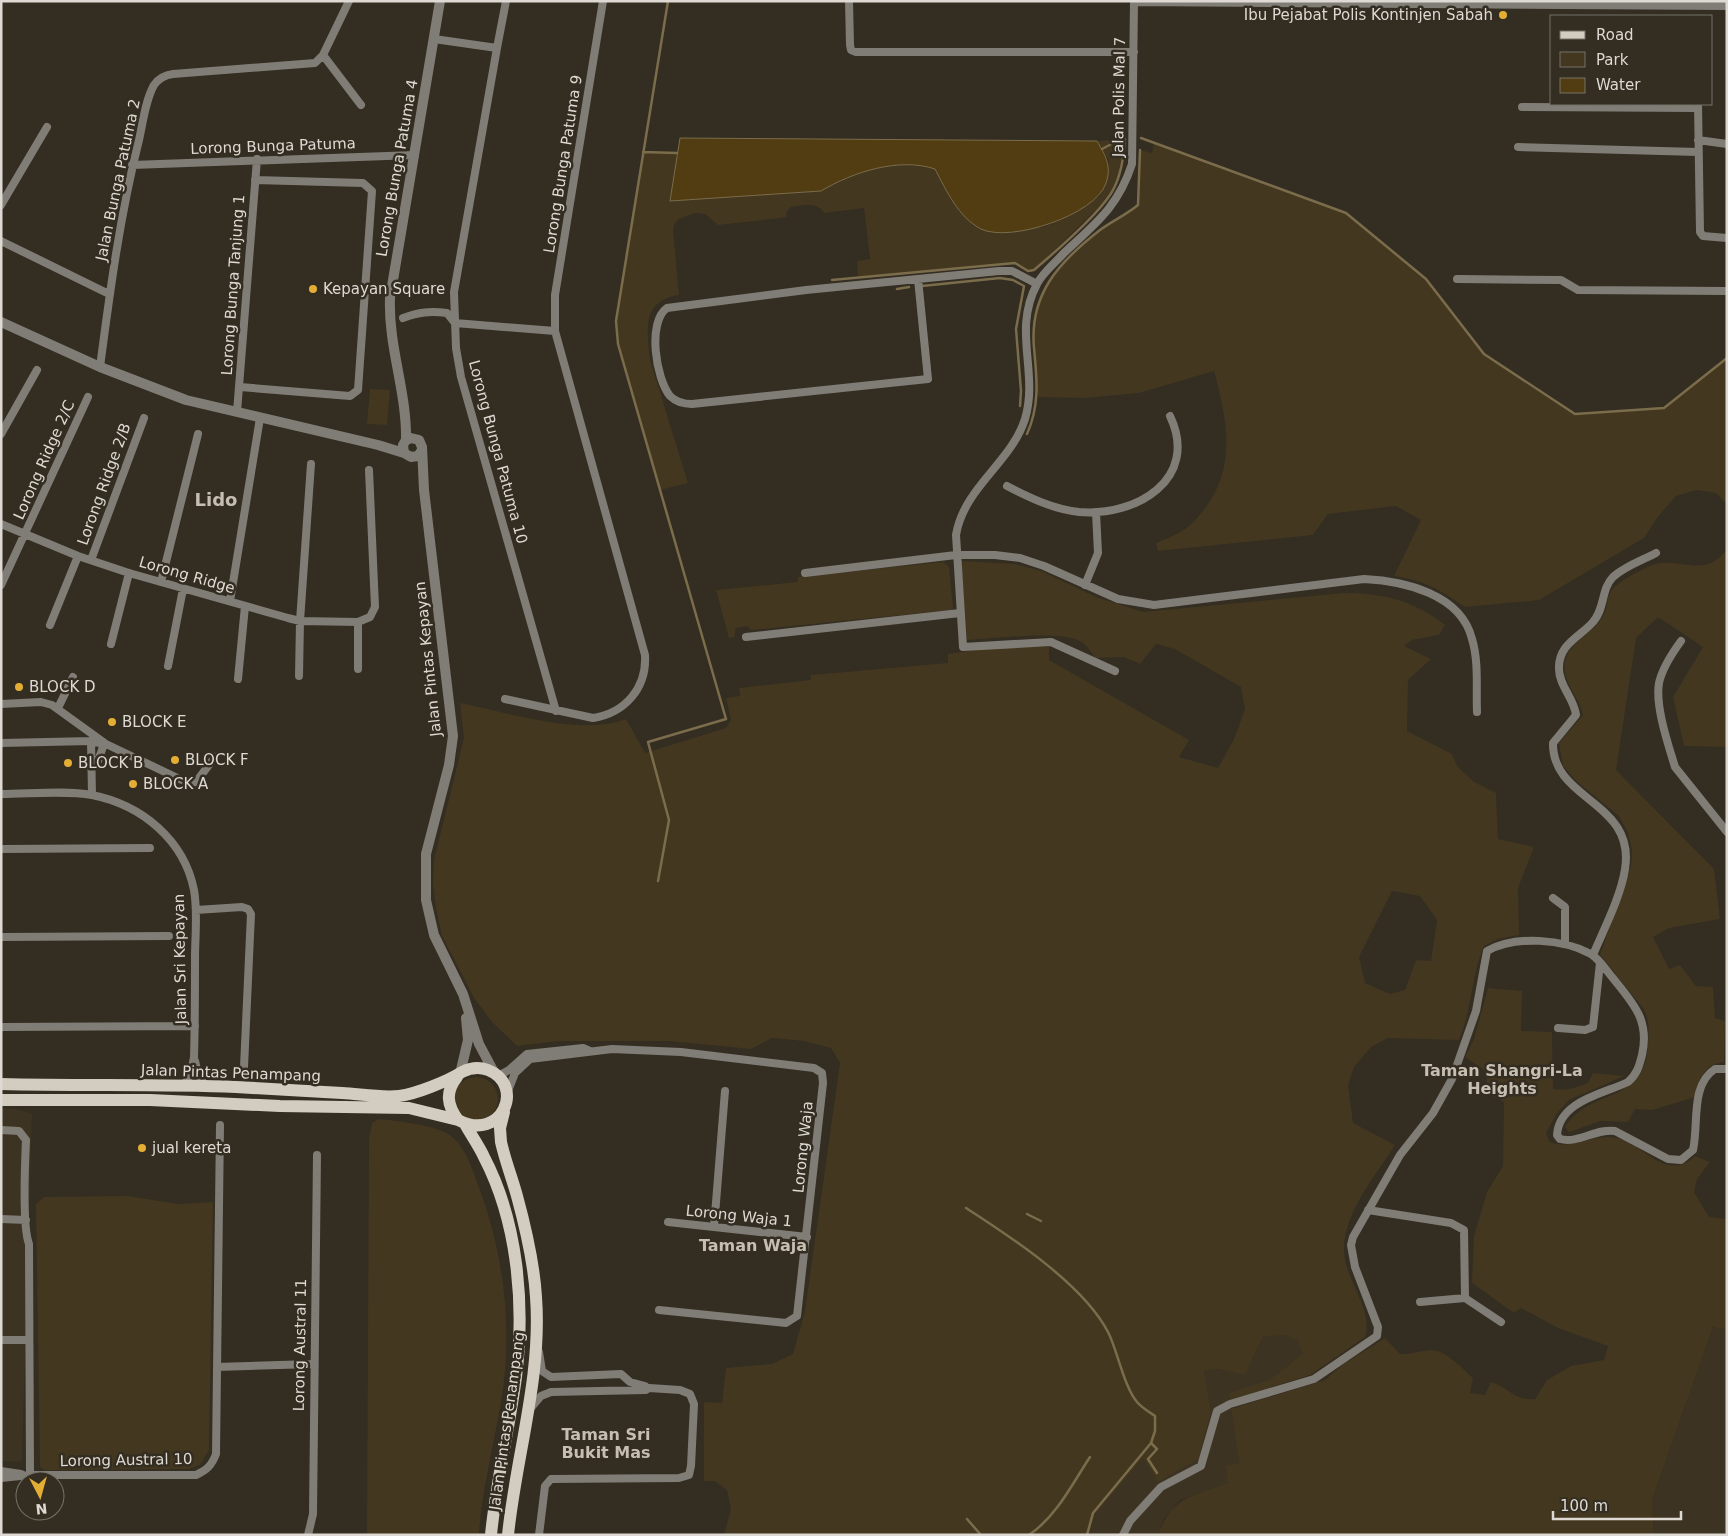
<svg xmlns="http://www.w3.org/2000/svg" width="1728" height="1536" viewBox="0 0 1728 1536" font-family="'DejaVu Sans',sans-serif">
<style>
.built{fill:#3c3322}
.green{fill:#43371f;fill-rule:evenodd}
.water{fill:#513d11;stroke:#7b6c4b}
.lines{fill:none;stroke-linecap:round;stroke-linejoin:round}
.stream{stroke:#7b6c4b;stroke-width:2.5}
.minor{stroke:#807d77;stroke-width:8}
.tertiary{stroke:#807d77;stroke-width:10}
.primary{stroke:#d3cdc1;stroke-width:12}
.poi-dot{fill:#e4ae35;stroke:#332d22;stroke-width:2}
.labels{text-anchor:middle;stroke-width:5;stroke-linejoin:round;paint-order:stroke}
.poi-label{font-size:15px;fill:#dedad3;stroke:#332d22;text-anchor:start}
.street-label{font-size:15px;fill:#dedad3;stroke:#332d22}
.neighbourhood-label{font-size:16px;font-weight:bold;fill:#c6bfb1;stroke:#332d22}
.quarter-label{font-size:18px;font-weight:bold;fill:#c6bfb1;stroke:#332d22}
</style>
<rect width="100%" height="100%" fill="#332d22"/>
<path class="built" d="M1,1109h16l15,5 -10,348 -21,-1z
M1713,1327l14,3v205h-73l-2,-35z
M1284,1335l14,6 6,13 -35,26 -40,14 10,69 -11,20 -48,17 -17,20 -5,15h-69l6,-21 48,-57 68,-47 -7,-39 13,-2 28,6 18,-38z"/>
<path class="green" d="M1125,139c-1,24 -7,43 -20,62l-71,69 -6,1 -13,-8 -157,15 -1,-17 13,-2 -6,-51 -40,5c-7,-12 -22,-7 -33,-6l-5,5 1,5 -6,1 -63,7 -13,-11 -10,-1 -16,6 -4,4 -2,6 6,66c-38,6 -32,35 -29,65l38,123 -28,7 -42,-146 -2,-23 27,-169 34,1 -6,48 150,-10c32,-20 77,-33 114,-22l16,31 40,32 53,-5 27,-12 29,-19 9,-35 -12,-20z
M1154,142l192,71 80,66 58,75 91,60 89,-6 63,-50v146l-11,-11 -19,-3 -21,6 -19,22 -13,20 -105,62 -74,7c-25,-17 -41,-27 -71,-31l27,-56 -25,-14 -68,8 -15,21 -155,16 -2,-8c9,-4 20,-8 28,-13 11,-8 19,-18 26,-29 26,-41 16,-85 4,-130l-75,22 -55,5 -46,-1 -5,-68 9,-37 19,-25 39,-37 38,-25 2,-55 12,3z
M370,389l20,1 -3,35 -20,-1z
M1727,549v198l-43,-1 -11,-49 30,-50 -45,-30 -22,21 -20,132 98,99 6,50 -51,9 -16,9 16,32 11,-4 16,21 17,1 2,31 10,3 -1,41c-20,2 -26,18 -29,35l-43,13 -17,-1 -7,13 -27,-1 -32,11 -4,-5c25,-40 79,-21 83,-81 1,-14 2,-26 -5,-38l-43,-53 31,-89 1,-16 -4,-17 -9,-17 -43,-35 -13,-15 -4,-23 24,-28c-3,-15 -13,-24 -17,-38 -9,-31 24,-39 37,-61 5,-7 3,-17 8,-25 5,-9 39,-27 49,-28 27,-3 46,14 67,-14z
M961,561l54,3 26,7 55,26 47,15 201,-19c38,0 70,7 101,32l-6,10 -27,5 -8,6 27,13 -23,21 -1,51 45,23 5,12 17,16 22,11 2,46 36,8 -16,41 1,47 -21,4 -14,7c-13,30 -12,64 -25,94l-71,-2 -17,9 -17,20 -6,18 5,38 42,22c-19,30 -50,66 -51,103 -1,31 30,59 21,89l-55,38 -80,25 -1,-7 40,-13 34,-26 -5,-13 -14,-6 -21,2 -18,38 -28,-6 -13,2 7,39 -13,49 -40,23 -15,-24 -48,56 -6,21h-365l7,-26 -4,-19 -12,-9h-11v-79l18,1 4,-35 46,-4 21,-10 12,-43 35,-248 -9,-15 -27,-7 -32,-3 -21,11 -82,-8h-112l-40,5 -25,-24 -18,-24 -32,-62 -6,-28 -3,-25 1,-23 30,-122 -4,-35c48,9 119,34 166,16l19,34 81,-25 5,-8 -5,-22 14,-2 -1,-8 72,-8v-5l137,-12v-9c33,-5 67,-10 101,-7v13l140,80 -10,17 39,11 17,-31 10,-28 -4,-22 -66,-38 -19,-5 -16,20 -16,-7 -29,1c-3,-5 -7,-11 -12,-15 -20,-14 -90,-4 -116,-3zM1392,891l28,5 17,24 -6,41 -15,-1 -11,30 -15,4 -25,-11 -6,-26z
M943,562l6,5 4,41 -2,2 -200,20 -4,-4 -11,2 -2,9 -5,1 -13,-48 82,-8v-5z
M1488,988l34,3 -1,40 31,1 1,57c13,2 23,-1 35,-6l5,-10 31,3 -55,24 -12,13 -11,20 4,9c20,8 37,-5 58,-5 32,-1 56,49 87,19l15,6 -13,17 -3,13 15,25 18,2v111l-14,-3 -61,173 2,35h-496c14,-39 35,-39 70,-52l-2,-17 13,-3 -8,-54 94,-29 17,-15 43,-27 15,16c11,1 21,-4 31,-4 15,0 32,19 42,28l-3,15 15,2 6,-13c19,6 23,19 44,17l12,-19 24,-14 33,-6 4,-14 -50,-18 -37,-20 -7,5 -42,-30 2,-47 13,-44 16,-26 1,-64 -17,-9v-21l-22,-15 9,-18z
M454 1099a22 22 0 1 1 44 0a22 22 0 1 1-44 0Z
M378,1119c19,2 59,6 73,17 16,12 23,38 30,57 22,62 31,130 22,196 -7,49 -21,96 -24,146h-112l2,-396 3,-16z
M128,1196l50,8 35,-2 -4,248 -9,15 -11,4 -144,1 -5,-3 -4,-263 8,-7z"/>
<path class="water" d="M680,138l417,3c8,14 15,25 9,42 -10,32 -96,60 -125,46 -23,-12 -35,-39 -46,-60 -36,-12 -82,3 -114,22l-151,10z"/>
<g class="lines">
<path class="stream" d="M1141,138l205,75 80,66 58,75 91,60 89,-6 63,-50
M643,152l34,1
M832,280l183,-17 13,8 6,-1c20,-17 70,-60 80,-82 8,-16 10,-32 11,-49l-6,1 -17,9
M922,286l78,-8 13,2 11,6 -8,43 5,62 -1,15
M897,289l12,-2
M1027,434c13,-29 10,-55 7,-86 -5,-54 25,-86 66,-118 12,-9 26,-15 38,-25l2,-55
M658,881l11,-61 -21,-78 78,-23 -108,-375 -2,-23 52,-320
M966,1208c45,29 117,76 142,124 9,17 16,55 29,70 4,5 12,10 18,14v15l-4,12 -58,70 -6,22
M1027,1214l14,7
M1151,1443l6,6 -9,10 9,14
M967,1519l14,16
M1029,1535c28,-19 43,-51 61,-78"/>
<path class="minor" d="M849,1l1,44 1,5 5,2h278
M1134,2l593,4
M434,39l63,9 -43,244 2,56 5,29 95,334
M497,48l9,-47
M323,55l38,50
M1698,104l2,128 3,4 24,2
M1522,107l176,1
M1698,140l29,4
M1518,147l180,5
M132,165l283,-10
M1,205l46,-78
M1,241l108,53
M918,279l10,100 -236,25c-8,0 -16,-2 -22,-8 -14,-17 -23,-74 -3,-88l139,-18 193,-19h13l25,13
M1457,279l104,1 17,10 149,1
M403,318c16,-6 27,-7 44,-5l8,10 100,8
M100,367c10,-76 20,-152 39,-227 4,-17 6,-39 15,-55 5,-7 11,-10 19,-11l142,-11 8,-8 26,-54
M240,387l110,9 8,-6 14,-199 -9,-8 -108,-3
M237,412l20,-253
M1,434l36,-64
M1007,486c23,12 46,23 72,26 57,5 121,-33 91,-96
M1,524l77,32 51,17 159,45 12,3 58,1 12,-5 5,-10 -6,-137
M91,560l53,-142
M805,573l151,-18h39l25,3 24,8 74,33 36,6 210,-26c40,2 97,15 108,60 7,23 4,49 5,73
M161,582l37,-148
M1,585l87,-188
M1085,585l13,-32 -2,-41
M230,601l30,-183
M50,625l28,-69
M746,637l214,-24
M1681,641c-8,11 -19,28 -22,42 -4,23 9,61 16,84l52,65
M111,644l18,-71
M168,666l15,-77
M358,669v-47
M1115,671l-64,-29 -88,5 -7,-112c8,-48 55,-72 69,-116 14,-47 -13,-88 12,-135 6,-12 18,-21 27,-31 32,-30 54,-46 68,-89l2,-163
M299,676l1,-55 11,-157
M238,679l7,-73
M505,699l88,19c32,-5 54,-30 52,-63l-90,-324v-36l48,-294
M1,704l40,-2 11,3 54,39 82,39 8,-1 19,-25
M58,708l15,-31
M91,741l1,54
M1,743l90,-2 13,3
M91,768l7,-7 6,-17
M1,794c28,0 64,-4 91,1 50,10 92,45 102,95 4,22 1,46 1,68 0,33 0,66 -1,99l-3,16 -7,12
M1,849l149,-1
M1553,898l12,9v37
M196,910l46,-3 6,2 3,5 -7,153
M1,937l168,-1
M1593,955c11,-26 28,-59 32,-86 11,-68 -73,-68 -72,-126l23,-28c-2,-17 -17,-29 -17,-46 -1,-25 21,-32 34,-47 12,-13 8,-33 20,-45 12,-11 30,-17 43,-24
M1,1027l194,-1
M1558,1028l27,2 8,-3 7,-64
M195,1061l3,13 7,12
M498,1076l11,-6 18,-16 56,-6 7,3
M508,1091l7,-18 15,-14 82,-10 69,3 133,16 8,5 1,10 -26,233 -11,7 -127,-13
M1,1130l18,1 7,9c-1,22 -4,86 3,104l1,231
M1368,1210l83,13 13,7 1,68 -45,4
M1,1219l25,1
M668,1222l139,15
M714,1227l11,-136
M1465,1298l36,24
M1,1340h28
M539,1352l3,19 9,6 70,-3 9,8 15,4
M217,1367l96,-3
M530,1409l11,-13 10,-4 95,-2 3,-2 31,2 10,4 4,10 -3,62 -2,9 -10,3 -128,1 -6,7 -6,49
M1,1471l20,3
M1,1478l29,-3h166c11,-5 16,-10 20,-21l4,-329
M308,1535l5,-21 4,-359
M1123,1535l7,-14 31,-34 40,-21 16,-55 13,-7 84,-25 63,-43 1,-9 -23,-60 -4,-22 2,-8 47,-82 33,-42 19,-34 24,-68 11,-60c29,-16 76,-12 104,3 8,5 15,16 21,23 21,26 38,43 30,78 -3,12 -5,19 -14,27 -25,12 -69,19 -71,53l3,4c18,5 37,-11 55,-8l53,28 13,1 12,-10c6,-26 -3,-65 22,-81h12"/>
<path class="tertiary" d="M1,322l99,45 86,33 192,45 26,8
M406,440c1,-48 -18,-94 -16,-142l50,-297
M422,450l-4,6 -7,1 -7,-4 -1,-8 3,-5 5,-2 8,2 3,7 2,43 29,246 -4,29 -23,89v46l8,35 29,59 16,50 16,30
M460,1074l8,-34 -2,-22"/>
<path class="primary" d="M1,1084c79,2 157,0 235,3 35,2 71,4 106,6 18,1 39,5 57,3 17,-2 49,-15 63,-24 8,-4 18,-5 26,-2 38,15 14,73 -30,50 -11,-15 -13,-28 -1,-43
M1,1100h149l130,6 129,2 49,12
M504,1112l-4,16 1,14c4,18 11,36 16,54 9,33 17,67 19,101 6,80 -20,159 -28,238
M465,1124c6,11 14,22 19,33 34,65 41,148 32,220 -7,53 -20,105 -25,158"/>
</g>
<g class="poi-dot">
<circle cx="1503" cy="15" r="5"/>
<circle cx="313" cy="289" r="5"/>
<circle cx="19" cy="687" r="5"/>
<circle cx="112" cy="722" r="5"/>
<circle cx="175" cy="760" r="5"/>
<circle cx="68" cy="763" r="5"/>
<circle cx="133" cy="784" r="5"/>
<circle cx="142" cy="1148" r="5"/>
</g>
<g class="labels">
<g class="poi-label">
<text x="1493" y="20" text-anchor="end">Ibu Pejabat Polis Kontinjen Sabah</text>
<text x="323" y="294">Kepayan Square</text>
<text x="29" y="692">BLOCK D</text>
<text x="122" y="727">BLOCK E</text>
<text x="185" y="765">BLOCK F</text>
<text x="78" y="768">BLOCK B</text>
<text x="143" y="789">BLOCK A</text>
<text x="152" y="1153">jual kereta</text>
</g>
<g class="street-label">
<text transform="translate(1119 97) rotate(-89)" y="5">Jalan Polis Mal 7</text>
<text transform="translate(273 146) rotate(-2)" y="5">Lorong Bunga Patuma</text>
<text transform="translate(563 164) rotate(-81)" y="5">Lorong Bunga Patuma 9</text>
<text transform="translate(397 168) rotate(-80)" y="5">Lorong Bunga Patuma 4</text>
<text transform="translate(118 180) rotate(-78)" y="5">Jalan Bunga Patuma 2</text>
<text transform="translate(233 285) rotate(-86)" y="5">Lorong Bunga Tanjung 1</text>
<text transform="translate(498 452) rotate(75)" y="5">Lorong Bunga Patuma 10</text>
<text transform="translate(44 460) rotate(-66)" y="5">Lorong Ridge 2/C</text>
<text transform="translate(104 484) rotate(-70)" y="5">Lorong Ridge 2/B</text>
<text transform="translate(187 575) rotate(16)" y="5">Lorong Ridge</text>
<text transform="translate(428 659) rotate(-96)" y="5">Jalan Pintas Kepayan</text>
<text transform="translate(180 959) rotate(-91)" y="5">Jalan Sri Kepayan</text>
<text transform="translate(231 1073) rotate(2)" y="5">Jalan Pintas Penampang</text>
<text transform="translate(803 1147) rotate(-84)" y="5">Lorong Waja</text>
<text transform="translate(739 1216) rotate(6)" y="5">Lorong Waja 1</text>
<text transform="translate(300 1345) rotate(-89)" y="5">Lorong Austral 11</text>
<text transform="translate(507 1421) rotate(-82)" y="5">Jalan Pintas Penampang</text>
<text transform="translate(126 1460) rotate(-1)" y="5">Lorong Austral 10</text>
</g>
<g class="neighbourhood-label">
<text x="1502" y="1076">Taman Shangri-La<tspan x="1502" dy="18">Heights</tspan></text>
<text x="753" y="1251">Taman Waja</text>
<text x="606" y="1440">Taman Sri<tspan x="606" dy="18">Bukit Mas</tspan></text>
</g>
<g class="quarter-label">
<text x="216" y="506">Lido</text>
</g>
</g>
<rect width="1728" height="1536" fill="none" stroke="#dedad3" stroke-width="5"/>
<rect x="1550" y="15" width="162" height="90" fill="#332d22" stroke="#777269"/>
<rect x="1560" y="31" width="25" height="8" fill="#d3cdc1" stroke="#777269"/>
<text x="1596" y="40" font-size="15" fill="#dedad3">Road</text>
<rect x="1560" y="52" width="25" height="15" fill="#43371f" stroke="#777269"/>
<text x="1596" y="65" font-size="15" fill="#dedad3">Park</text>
<rect x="1560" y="78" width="25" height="15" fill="#513d11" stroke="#777269"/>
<text x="1596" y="90" font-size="15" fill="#dedad3">Water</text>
<g transform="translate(40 1496) rotate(174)"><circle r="24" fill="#332d22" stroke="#777269"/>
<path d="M0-4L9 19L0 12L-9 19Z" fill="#e4ae35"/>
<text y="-8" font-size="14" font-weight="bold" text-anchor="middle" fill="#dedad3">N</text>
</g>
<path d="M1553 1511v8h128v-8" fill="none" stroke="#dedad3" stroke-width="2.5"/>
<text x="1560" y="1511" font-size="15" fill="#dedad3" stroke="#332d22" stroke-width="4" paint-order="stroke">100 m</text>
</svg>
